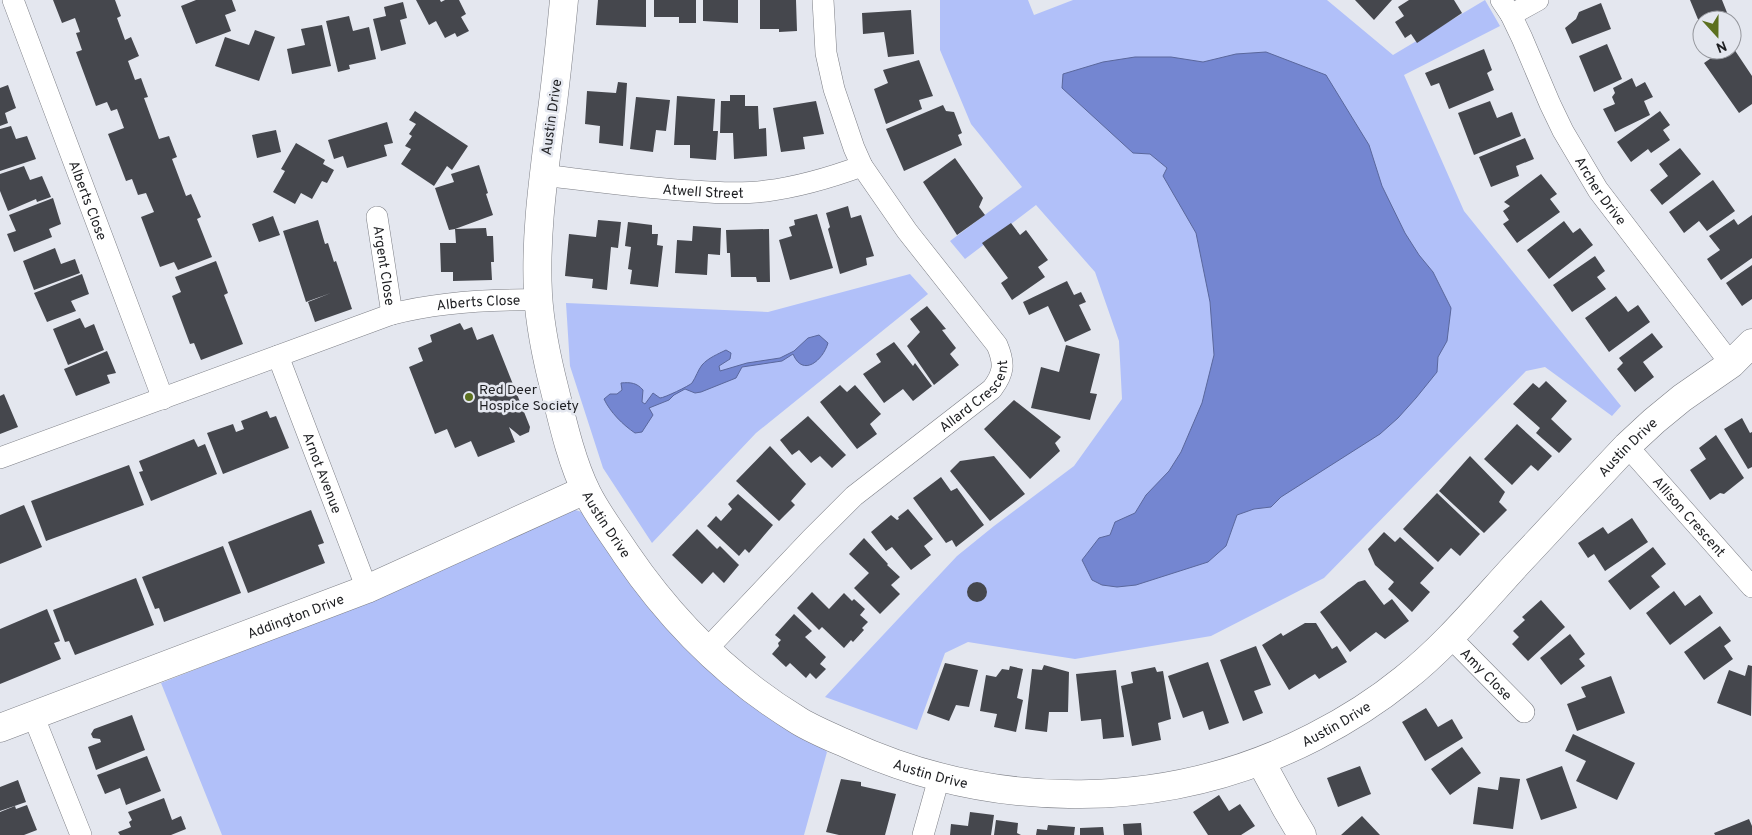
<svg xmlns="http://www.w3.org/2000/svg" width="1752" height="835" viewBox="0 0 1752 835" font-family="Overpass,sans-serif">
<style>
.green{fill:#b1c0f9}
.water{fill:#7486d1;stroke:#5a679c}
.building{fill:#45474d}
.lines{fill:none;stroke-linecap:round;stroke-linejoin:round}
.street-casing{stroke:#7d7f86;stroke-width:22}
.secondary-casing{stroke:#7d7f86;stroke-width:29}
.street{stroke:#fff;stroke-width:21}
.secondary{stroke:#fff;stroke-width:28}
.poi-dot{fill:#5c701f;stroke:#e4e7ef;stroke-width:2}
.labels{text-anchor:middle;stroke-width:5;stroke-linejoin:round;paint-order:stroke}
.street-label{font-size:14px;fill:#1e1f22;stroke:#e4e7ef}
.poi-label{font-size:14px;fill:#1e1f22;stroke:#e4e7ef;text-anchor:start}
</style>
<rect width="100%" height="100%" fill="#e4e7ef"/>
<path class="green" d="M940,0h88l6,15 39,-15h254l66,55 92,-55 15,26 -96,49 60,136 157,195 -9,10 -67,-49 -19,4 -202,207 -113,58 -136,23 -107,-17 -23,11 -28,77 -92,-33 132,-141 37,-30 80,-60 48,-67 -3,-58 -24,-69 -59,-67 -71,54 -15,-18 72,-54 -51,-63 -31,-74z
M910,274l18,20 -172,139 -104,110 -49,-75 -33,-102 -4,-63 202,9z
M572,509l13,4 184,186 58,53 -23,83h-582l-61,-152 125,-49z"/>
<path class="water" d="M1266,52l60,23 43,70 13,41 23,47 14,22 14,17 18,36 -4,33 -9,16 -1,15 -21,26 -18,20 -18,16 -99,63 -10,10 -17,2 -17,6 -11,31 -18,16 -72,23 -19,2 -15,-2 -10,-5 -10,-20 17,-22 11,-3 5,-13 20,-9 11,-18 23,-24 12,-19 21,-49 12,-48 -4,-53 -14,-69 -33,-57 4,-8 -17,-14 -17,-1 -71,-65 1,-14 40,-12 32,-5h36l32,5 33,-8z
M819,335l9,8c-5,17 -25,35 -35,11l-11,7 -40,6 -6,11 -35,14 -6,1 -10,-4 -11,6 -5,5 -20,8 4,7 -11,17 -7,1c-12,-8 -25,-21 -31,-34l6,-5h7l5,-4 -1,-7c10,-1 16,0 22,7l-1,12 3,2 8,-11 7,5c4,0 29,-12 32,-15 4,-6 6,-13 10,-18 6,-7 16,-11 24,-15l5,3 -1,6 -11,7 1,5 27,-8 33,-5 14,-7 14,-13z"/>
<path class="building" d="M53,0h62l6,16 -4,2 8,22 6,-3 8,19 -11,5 7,19 6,-2 7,19 -4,1 15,41 10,-3 8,21 -5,2 14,37 5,-2 10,23 -4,2 15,38 -34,13 -4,-8 -14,5 -19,-50 13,-5 -8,-19 -8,2 -6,-16 -6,2 -18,-47 16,-6 -7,-19 -6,2 -4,-9 -11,4 -20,-54 6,-2 -6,-17 4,-1 -5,-14 -13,5z
M196,0h36l4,11 -11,4 6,16 -35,13 -15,-38z
M416,0h24l1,2 4,-2h14l7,14 -5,3 8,14 -12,6 -2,-4 -10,5 -9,-17 -7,4z
M598,0h48v27l-50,-2z
M654,0h42v23h-17v-6h-25z
M703,0h35v23l-35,-2z
M760,0h36l1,31 -18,1v-3h-19z
M1355,0h37l-18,20z
M1409,0h45l8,13 -45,30 -6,-9 -6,4 -10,-16 9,-6 -6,-9z
M1690,0h32l8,20h-28v9z
M403,2l4,16 -7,2 6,24 -25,7 -8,-32 13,-3 -2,-9z
M1601,3l10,26 -39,15 -7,-16 11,-9 3,-7z
M911,10l3,44 -26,3 -4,-25 -21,2 -1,-21z
M349,16l4,15 16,-4 7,32 -27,6 1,4 -12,3 -12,-51z
M322,25l9,41 -39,8 -5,-25 18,-4 -4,-16z
M255,30l20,7 -16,44 -44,-15 10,-29 24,8z
M1607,44l15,35 -28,13 -15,-36z
M1732,46l20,30v28l-13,9 -35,-50 19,-13h9z
M1484,49l8,21 -5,3 7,17 -45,19 -10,-26 -8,3 -6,-13z
M919,60l14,36 -14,4 3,9 -36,15 -12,-35 14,-6 -5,-13z
M1632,78l4,9 9,-5 8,15 -9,4 6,14 -35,17 -12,-23 12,-5 -3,-7 3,-4 -2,-5z
M618,82l9,1 -4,63 -24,-3 1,-17 -15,-2 2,-33 29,2z
M8,85l8,23 -11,5 3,10 -8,3v-38z
M730,95h15v11h13l1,23 7,-1 1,28 -33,3 -1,-26h-13l1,-32h9z
M677,96l38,3 -2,32h5l-2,29 -26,-2v-13h-16z
M636,97l34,3 -4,31 -10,-1 -3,22 -23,-3z
M816,101l8,33 -21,3 2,12 -24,3 -8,-44z
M1490,101l7,17 15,-6 9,24 -47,19 -16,-42z
M943,105l3,6 8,1 8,21 -4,2 4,10 -58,26 -18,-42z
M415,111l53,35 -16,24 -5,-4 -13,20 -33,-22 10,-15 -6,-3 7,-10 -3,-2 7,-10 -7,-4z
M1660,111l10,14 -7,5 7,10 -19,13 -3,-4 -17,13 -14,-20z
M387,122l6,21 -9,2 3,11 -40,12 -4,-12 -9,3 -6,-19z
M11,126l5,13 11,-3 9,23 -36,12v-42z
M276,130l5,22 -24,6 -5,-23z
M1525,138l9,21 -18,7 3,10 -28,11 -12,-30z
M296,143l29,17 -2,4 11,6 -7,13 -5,-2 -10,18 -11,-6 -6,11 -22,-12 12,-21 -4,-2z
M1680,148l21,26 -39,31 -12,-15 18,-14 -9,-12z
M955,158l28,40 -4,9 6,8 -28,20 -34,-53z
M479,165l9,28 -2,1 7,21 -38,14 -6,1 -14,-42 19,-6 -3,-8z
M24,166l6,14 12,-4 9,21 -14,5 -1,-3 -28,12 -8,-20v-17z
M1541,174l16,20 -7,5 10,13 -43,31 -14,-19 6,-4 -6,-9 7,-5 -6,-4z
M1713,180l22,31 -28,20 -8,-10 -15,12 -15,-21z
M53,198l8,26 -12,5 3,8 -38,15 -7,-18 9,-3 -7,-16z
M848,206l3,12 10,-3 13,41 -8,2 1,7 -27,9 -12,-45 2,-2 -4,-14z
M817,214l16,54 -43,12 -11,-40 13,-4 -3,-9 6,-2 -1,-5z
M1752,215v43l-31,22 -14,-21 13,-9 -11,-14 25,-17 4,6z
M273,216l7,19 -21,7 -7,-18z
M318,220l7,24 3,-1 6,19 2,-1 16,48 -37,13 -7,-20 23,-9 -25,9 -23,-71z
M598,220l23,2 -3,26 -7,-1 -4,43 -15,-2 1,-9 -28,-3 4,-42 27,3z
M1564,221l9,12 7,-5 13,17 -44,34 -22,-29z
M628,222l24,3v9h6l-1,11 6,1 -5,41 -28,-3 2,-14 -4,-1 3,-22 -6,-1z
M1011,223l9,12 6,-5 22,30 -10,7 7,10 -33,23 -11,-17 7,-5 -26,-35z
M693,226l28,2 -1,27 -12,-1 -1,21 -32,-2 2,-33 15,1z
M486,228l1,8h6l1,26h-3l1,18 -39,1v-9h-12l-1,-29h16l-1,-14z
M769,229l1,53h-13l-1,-5h-25l-1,-24h-3l-1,-23z
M55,248l6,16 14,-5 5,14 -46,17 -11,-29z
M1595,256l10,15 -8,6 9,12 -34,23 -19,-27z
M216,261l12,32 -4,2 19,49 -42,16 -7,-17 -4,1 -18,-48 9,-4 -6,-15z
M1752,265v34l-10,7 -16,-23z
M82,274l7,20 -18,7 5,10 -29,11 -13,-29z
M1067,281l7,14 7,-3 5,10 -7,3 12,25 -26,12 -17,-36 -19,9 -6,-13z
M1616,296l12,16 10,-7 12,17 -41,30 -24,-34z
M927,306l19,23 -4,1 14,18 -6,6 9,11 -25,20 -27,-39 13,-14 -10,-13z
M80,318l5,10 9,-4 10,26 -36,15 -15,-36z
M460,323l4,7 8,-3 5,13 16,-6 37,93 -1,5 -9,4 -11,-9 6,15 -37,15 -7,-16 -16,7 -8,-19 -12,5 -26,-67 14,-6 -5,-13 14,-6 -2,-7z
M1652,333l11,14 -20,15 11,15 -19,15 -18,-23 6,-6 -4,-5z
M894,342l19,24 2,-3 17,23 -19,15 -10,-12 -19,14 -21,-29 18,-12 -5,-8z
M1066,345l34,9 -10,39 7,1 -7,26 -59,-12 10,-41 18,5z
M107,351l9,22 -9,2 3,8 -34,13 -12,-27z
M1546,381l21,20 -16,18 21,20 -13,14 -23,-20 4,-5 -27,-24 20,-21 6,5z
M840,385l7,7 8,-7 26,29 -11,10 7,10 -20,15 -37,-47z
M4,394l14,33 -18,7v-38z
M1014,400l47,37 -6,6 5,8 -30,28 -46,-50z
M267,411l3,7 6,-2 13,32 -66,26 -16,-41 26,-9 3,8 8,-3 -3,-8z
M808,416l38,39 -14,13 -12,-12 -9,7 -12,-13 -7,5 -12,-15z
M1742,418l8,15 2,-1v35l-4,2 -24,-40z
M1517,424l35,32 -14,15 -7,-6 -19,20 -28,-26z
M1716,435l28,43 -20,16 -4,-1 -10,7 -20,-30 16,-11 -7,-11z
M194,439l4,8 7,-3 12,30 -66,27 -12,-29 4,-1 -4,-10z
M770,446l36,38 -15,17 4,4 -16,16 -43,-40z
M994,456l31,38 -35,27 -40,-50 10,-10z
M1470,456l35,36 -6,10 8,8 -23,23 -45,-42z
M129,465l15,40 -98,36 -15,-40z
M941,477l10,14 6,-3 27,37 -28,22 -4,-7 -6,3 -33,-45z
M1437,493l43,41 -20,22 -9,-8 -13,14 -35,-33z
M738,494l35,31 -24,28 -4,-4 -6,7 -32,-30 9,-10 5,5 11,-12 -4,-5z
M24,505l18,42 -42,17v-49z
M908,509l25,30 -9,7 7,9 -20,15 -19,-23 -6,4 -15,-19 20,-17 6,5 2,-1 -1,-2z
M311,510l13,33 -6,2 7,18 -77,30 -20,-51z
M1632,518l16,24 -43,29 -11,-17 -6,4 -10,-15 25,-16 5,7z
M697,529l20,20 3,-3 19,19 -15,18 -11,-11 -11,12 -30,-29z
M1384,532l11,10 5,-5 34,31 -14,15 10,9 -18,20 -24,-23 6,-7 -19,-17 -7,-16z
M864,538l24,26 -1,1 13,12 -9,8 9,9 -20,20 -26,-26 15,-15 -20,-19z
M223,546l18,47 -77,29 -5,-14 -4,1 -13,-32z
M1653,547l13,17 -15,12 9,11 -30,23 -22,-29z
M136,578l18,47 -79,30 -6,-14 -4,1 -12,-32z
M1365,580l19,25 8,-6 17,22 -24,18 -9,-7 -26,20 -30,-40 38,-30z
M967 592a10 10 0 1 1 20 0a10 10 0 1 1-20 0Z
M1674,591l11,15 15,-11 13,18 -43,32 -24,-32z
M812,592l17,17 15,-16 8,8 2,-2 11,10 -5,6 8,7 -6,6 2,2 -11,12 -2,-2 -7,8 -22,-21 -3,3 -22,-22z
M1541,600l24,27 -37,34 -16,-17 7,-7 -6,-6 12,-11 -3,-3z
M47,609l13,32 -6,2 7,16 -61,25v-55z
M794,614l18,17 -7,6 21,20 -6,7 6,5 -10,10 -6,-6 -4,5 -16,-15 -4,4 -14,-13 7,-8 -1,-3 3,-3 -6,-5z
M1305,623h11l16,26 5,-3 10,16 -28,17 -4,-5 -26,16 -27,-45 19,-12 2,3z
M1720,626l11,15 -7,5 9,13 -29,21 -20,-28z
M1570,634l15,20 -6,5 6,7 -24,19 -21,-27z
M1256,646l15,39 -17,6 9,22 -20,8 -23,-61z
M1208,662l21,61 -20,7 -6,-19 -20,7 -15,-42z
M945,663l33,7 -9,37 -13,-2 -7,16 -22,-8z
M1044,665l25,7 -1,40h-19l-2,20 -22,-3 7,-60 10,1z
M1748,665l4,1 -1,50 -34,-13 12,-33 16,6z
M1010,666l13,3 -6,29 6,2 -7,32 -22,-5 3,-13 -17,-3 6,-36 10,2 6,-8 7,1z
M1155,667l2,5 6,-1 8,48 -13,4 3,17 -29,6 -11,-60 12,-3 -2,-11z
M1116,670l8,67 -21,2 -2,-20 -20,2 -5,-47z
M1611,676l14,37 -48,18 -10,-27 19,-7 -5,-10z
M1426,708l12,19 14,-8 11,19 -38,23 -23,-39z
M132,715l13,35 -49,20 -8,-23 13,-5 -1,-3 -7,-1 -2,-4 3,-5z
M1573,734l62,29 -18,37 -41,-19 10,-20 -21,-10z
M1462,747l19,26 -31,22 -19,-26z
M147,756l14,35 -35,14 -6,-17 -15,6 -8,-19z
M1360,766l11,28 -33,13 -11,-29z
M1562,766l15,42 -36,12 -15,-41z
M1500,777l20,2 -7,50 -40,-5 5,-37 20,3z
M841,779l20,3v4l35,8 -11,41h-46l-13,-3z
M18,780l8,22 -26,9v-24z
M1219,795l10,16 11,-7 15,22 -14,9h-33l-15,-23z
M164,798l8,22 9,-4 5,13 -15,6h-51l-2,-3 13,-5 -2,-5 3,-2 -4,-8z
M27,805l10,25 -13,5h-24v-23l15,-6 1,3z
M970,812l24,3 -3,20h-41l1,-11 17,2z
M1362,816l18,19h-39z
M1749,819l3,7v9h-37l-1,-2z
M996,820l22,3 -1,10 4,2h-27z
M1141,823l1,12h-18l-1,-11z
M1048,825l27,2 -1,8h-38l1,-6 10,1z
M1103,827l1,8h-24v-7z"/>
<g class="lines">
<g class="street-casing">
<g id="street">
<path id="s1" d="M13,0l150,399"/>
<path id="s2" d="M1501,0l10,15 11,23 28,66 13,27 35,59 133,174"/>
<path d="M1511,15l27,-15"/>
<path id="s3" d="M543,175c50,6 100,13 151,16 24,2 49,3 72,0 32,-4 66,-14 96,-25"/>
<path id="s4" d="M377,217l15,97"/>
<path id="s5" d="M278,356l89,233"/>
<path id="s6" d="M1627,446l125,141"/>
<path id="s7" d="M0,458l392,-144c47,-12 98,-15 147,-14"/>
<path id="s8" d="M1450,637l74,75"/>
<path id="s9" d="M707,649l104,-110 43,-43 138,-107c12,-16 13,-25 5,-44l-90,-114 -45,-65 -8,-18 -20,-59 -8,-36 -3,-53"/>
<path d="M33,715l48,120"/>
<path d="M923,835l16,-57"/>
</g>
</g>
<g class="secondary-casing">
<g id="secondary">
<path id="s10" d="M564,0c-4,42 -8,83 -14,125 -7,56 -15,112 -12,169 2,33 9,66 17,97 8,33 17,72 32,102 11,22 26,41 39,61 45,66 104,125 173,167 15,9 32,16 48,23 148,68 321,68 467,-7 31,-16 63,-36 90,-58 42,-33 77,-76 113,-115 37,-39 73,-79 110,-118l27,-25 28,-23 49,-34 21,-21"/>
<path id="s11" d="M0,728l367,-139 218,-99"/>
<path d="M1261,762l25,46 16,27"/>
</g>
</g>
<use href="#street" class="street"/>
<use href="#secondary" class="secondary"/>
</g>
<circle class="poi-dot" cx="469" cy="397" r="5"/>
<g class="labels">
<g class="street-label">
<text transform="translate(551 117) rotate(-82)" y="5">Austin Drive</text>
<text dy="5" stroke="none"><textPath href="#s3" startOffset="161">Atwell Street</textPath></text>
<text dy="5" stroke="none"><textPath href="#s2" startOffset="216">Archer Drive</textPath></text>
<text dy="5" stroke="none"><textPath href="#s1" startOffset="214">Alberts Close</textPath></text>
<text dy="5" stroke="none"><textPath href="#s4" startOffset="49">Argent Close</textPath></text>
<text dy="5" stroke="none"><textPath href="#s7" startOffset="505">Alberts Close</textPath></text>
<text dy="5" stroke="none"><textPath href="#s9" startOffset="370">Allard Crescent</textPath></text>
<text dy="5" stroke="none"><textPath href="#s10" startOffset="1782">Austin Drive</textPath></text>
<text dy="5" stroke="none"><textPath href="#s5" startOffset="125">Arnot Avenue</textPath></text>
<text dy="5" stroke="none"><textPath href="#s6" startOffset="94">Allison Crescent</textPath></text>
<text dy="5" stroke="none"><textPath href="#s10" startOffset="538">Austin Drive</textPath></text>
<text dy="5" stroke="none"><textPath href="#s11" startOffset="316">Addington Drive</textPath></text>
<text dy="5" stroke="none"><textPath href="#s8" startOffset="52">Amy Close</textPath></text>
<text dy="5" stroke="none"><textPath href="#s10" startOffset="1378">Austin Drive</textPath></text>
<text dy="5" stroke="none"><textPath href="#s10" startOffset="958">Austin Drive</textPath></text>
</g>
<g class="poi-label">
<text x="479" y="394">Red Deer<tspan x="479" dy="16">Hospice Society</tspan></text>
</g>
</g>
<g transform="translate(1717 35) rotate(159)"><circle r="24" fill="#e4e7ef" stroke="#95979d"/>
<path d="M0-4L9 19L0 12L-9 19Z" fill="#5c701f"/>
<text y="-8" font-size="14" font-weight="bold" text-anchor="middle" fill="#1e1f22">N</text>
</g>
</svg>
